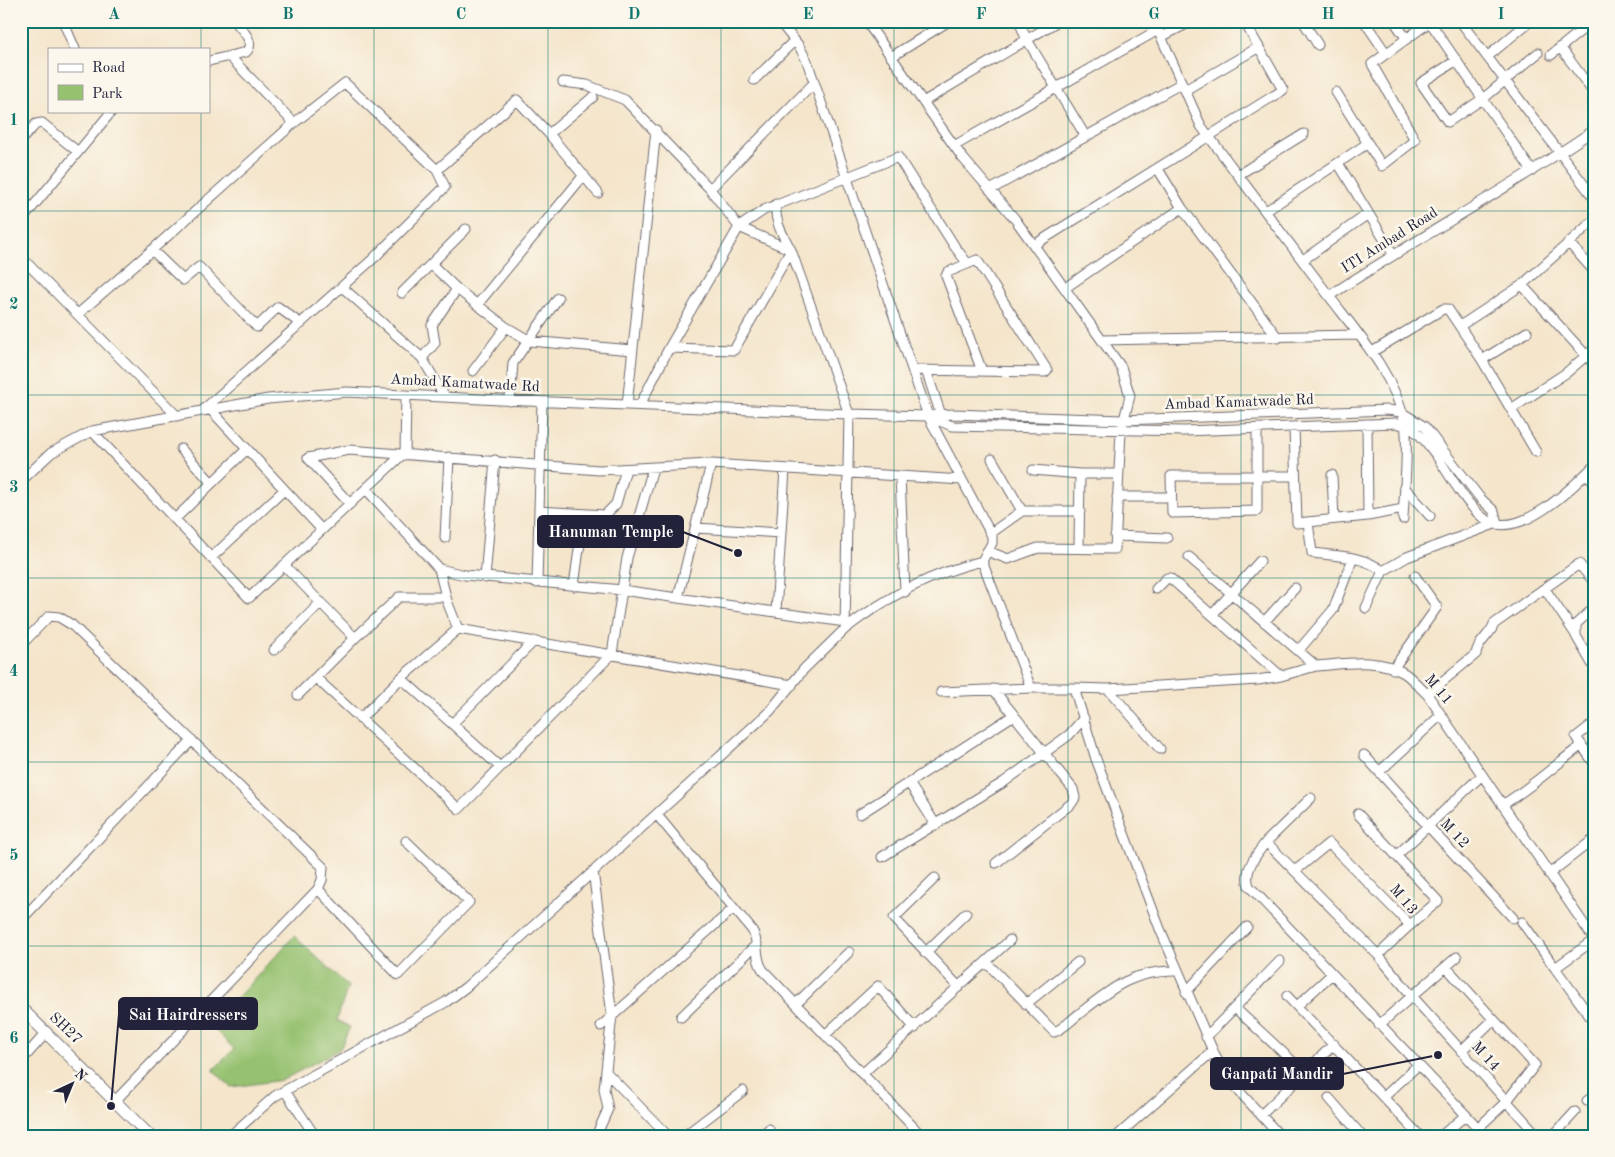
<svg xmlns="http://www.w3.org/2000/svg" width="1615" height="1157" font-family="'Old Standard TT',serif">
  <rect width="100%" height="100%" fill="#fbf7ec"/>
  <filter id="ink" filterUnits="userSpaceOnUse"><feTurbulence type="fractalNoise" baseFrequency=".02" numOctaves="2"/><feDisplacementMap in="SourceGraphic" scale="10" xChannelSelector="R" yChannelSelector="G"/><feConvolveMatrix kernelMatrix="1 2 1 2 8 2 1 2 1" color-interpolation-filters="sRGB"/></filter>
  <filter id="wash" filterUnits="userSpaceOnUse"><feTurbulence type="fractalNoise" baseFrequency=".0096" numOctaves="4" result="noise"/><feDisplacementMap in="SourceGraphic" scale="20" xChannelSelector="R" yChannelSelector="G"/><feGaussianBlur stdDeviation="1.12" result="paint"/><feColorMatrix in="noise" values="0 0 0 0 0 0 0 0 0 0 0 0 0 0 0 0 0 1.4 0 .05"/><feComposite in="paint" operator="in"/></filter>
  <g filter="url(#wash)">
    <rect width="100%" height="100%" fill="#f4e5cb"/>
    <path fill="#96c16f" stroke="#5c7255" d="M 294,936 L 348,986 L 337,1020 L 350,1027 L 340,1049 L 283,1080 L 231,1087 L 213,1070 L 234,1049 L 211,1026 Z"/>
  </g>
  <g filter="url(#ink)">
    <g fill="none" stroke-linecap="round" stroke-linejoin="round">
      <g stroke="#6c666d" stroke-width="11">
        <path id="minor" d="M 63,21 L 75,49
          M 779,21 L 799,46 L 807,61 L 928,416 L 992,536 L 992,543 L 982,561 L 1031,688 L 1074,688 L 1096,759 L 1160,929 L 1213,1051 L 1228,1079 L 1280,1136
          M 866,21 L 962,157 L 1015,219 L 1121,367 L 1130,396 L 1121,431 L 1115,549 L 1038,548 L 1008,559 L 987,551
          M 1019,21 L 1026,38 L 1086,137
          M 1154,21 L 1201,126 L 1329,296
          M 1303,21 L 1318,45
          M 1364,21 L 1386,53
          M 1394,21 L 1406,38
          M 1460,21 L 1594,198
          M 1430,22 L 1532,171
          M 1161,37 L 1192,21
          M 1560,47 L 1594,93
          M 1551,55 L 1593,21
          M 229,56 L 294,123
          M 891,57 L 949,21
          M 1487,57 L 1530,21
          M 1457,60 L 1421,83 L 1448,122 L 1484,98 L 1538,53
          M 209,61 L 246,52 C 256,42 242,30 235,21
          M 754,80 L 794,41
          M 563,82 L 587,85 L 625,100 L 710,189 L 739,227 L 669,348 L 640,405
          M 1185,90 L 1259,47
          M 1336,92 L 1382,166 L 1415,140 L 1372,64 L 1431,21
          M 923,102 L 1058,21
          M 549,134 L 593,97
          M 21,140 L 36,124 L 42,123 L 77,151
          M 954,146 L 1158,30
          M 1338,163 L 1393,254
          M 1158,169 L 1182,208 L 1278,338
          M 437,170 L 517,100 L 549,134 L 598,193
          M 1238,175 L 1304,134
          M 710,189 L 813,84
          M 990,190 L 1182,83
          M 1266,211 L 1368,143
          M 21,221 L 112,111
          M 1569,243 L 1594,271
          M 1034,245 L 1283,90 L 1244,21
          M 152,250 L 294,123 L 345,83 L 437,170 L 445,187 L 374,258 L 204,409
          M 791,250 L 739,227 L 764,210 L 898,157 L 955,247 L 968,264
          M 21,257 L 177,416
          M 1303,260 L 1368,214
          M 431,264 L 457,289 L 506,327 L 530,341 L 632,350
          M 1522,285 L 1594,364
          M 342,287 L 422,358 L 445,397
          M 1065,288 L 1182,208
          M 402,293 L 466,229
          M 477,305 L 584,175
          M 78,314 L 152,250 L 183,280 L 199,267 L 257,327 L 278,307 L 301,324
          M 1460,326 L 1522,285 L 1594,220
          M 1102,340 L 1359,335
          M 669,348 L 734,350 L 791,250
          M 1372,352 L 1443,309 L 1448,309 L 1482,360 L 1536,452
          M 422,358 L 435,343 L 432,325 L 457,289
          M 1482,360 L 1527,332
          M 914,370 L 1045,372 L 1047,370 L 977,260 L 948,272 L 946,276 L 982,371
          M 926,370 L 941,415
          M 473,371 L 506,327
          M 510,401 L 513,363 L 558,298
          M 627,405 L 656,130
          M 210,409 L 322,530
          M 1511,409 L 1566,373 L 1594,349
          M 930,417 L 952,426 L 1184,431 L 1396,423 C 1416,427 1425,440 1436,455 C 1447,471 1469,509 1485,519 C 1518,542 1572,488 1594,466
          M 1294,427 L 1297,523 L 1368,516 L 1367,424
          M 1257,428 L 1257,511 L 1172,513 L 1171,476 L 1295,476
          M 92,431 L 249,598 L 402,455
          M 181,449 L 212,483
          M 405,455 L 406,395
          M 308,458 L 349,450 L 599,470 L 711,464 L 962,480
          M 308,458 L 350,504
          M 992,459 L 1022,511 L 1080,511
          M 1033,470 L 1080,474 L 1079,547
          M 1080,474 L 1118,474
          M 1587,474 L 1594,482
          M 1332,475 L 1334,519
          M 900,476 L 905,592
          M 21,481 L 51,453 L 92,431 L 268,399 L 347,392 L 500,400 L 849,414 L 928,416 L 953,414 L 1123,420 L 1388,410 L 1401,412 L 1425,427 L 1480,498 L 1494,511 L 1497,523
          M 1404,487 L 1430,516
          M 366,489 L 439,569 L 465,575 L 622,590 L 845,622
          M 1117,497 L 1171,497
          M 539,511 L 605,515 L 616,504 L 626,469
          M 1368,516 L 1403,509
          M 175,519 L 247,449
          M 1403,519 C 1404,494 1409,447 1405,424 C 1395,375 1358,334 1329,296 C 1416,239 1508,189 1594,130
          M 1308,522 L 1312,553 C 1337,556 1362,555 1383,571 L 1366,608
          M 695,528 L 781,533
          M 991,533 L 1022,511
          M 1115,536 L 1167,538
          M 445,538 L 449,457
          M 1189,557 L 1316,666 C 1345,664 1378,657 1404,673 C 1412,678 1420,688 1427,694 L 1594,939
          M 211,558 L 284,490
          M 284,565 L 355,638 L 399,597 L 446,597
          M 439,569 L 447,601 L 458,629
          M 1383,571 L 1407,557 L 1497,523
          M 485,578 L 495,460
          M 537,583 L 542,402
          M 574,586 L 579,549 L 587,514
          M 1156,589 L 1167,578 L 1170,578 L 1281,676
          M 1545,589 L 1576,635
          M 678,598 L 711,464
          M 1594,608 L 1576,624 L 1576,636 L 1594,667
          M 776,612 L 785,469
          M 1212,615 L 1260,561
          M 1264,622 L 1295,588
          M 845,629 C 885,598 933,573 982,561
          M 21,645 L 49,616 L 59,617 L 72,625 L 323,867 L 322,880 L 318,889 L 116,1100
          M 274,650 L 321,602
          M 1298,651 L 1333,610 L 1353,558
          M 1393,669 L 1437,607 L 1415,576
          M 316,678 L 459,809 L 612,654 L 627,558 L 653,468
          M 401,678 L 500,767
          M 1074,688 L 1108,689 L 1258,680 L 1281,676 L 1316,666
          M 993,689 L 1073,789 L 1075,798 L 1072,803 L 996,863
          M 1108,689 L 1160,749
          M 941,692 L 1031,688
          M 1427,694 L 1476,654 C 1478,641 1490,636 1494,624 L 1579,564 L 1594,582
          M 298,695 L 355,638
          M 360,719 L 401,678 L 458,629 L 792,685
          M 1594,723 L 1576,737 L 1594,763
          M 452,724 L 534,641
          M 1364,755 L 1428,826 L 1396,856
          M 1379,772 L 1441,715
          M 1482,775 L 1428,826 L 1513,918
          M 909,783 L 936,825
          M 1502,805 C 1531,788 1555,765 1582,745
          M 860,814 L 1014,715
          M 1358,814 L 1438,901 L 1408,927
          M 657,815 L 752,930 C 760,943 754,958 763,970 L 922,1136
          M 1266,842 L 1311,798
          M 882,857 L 1004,782 L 1069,735 L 1084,718
          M 593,871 L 612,1015 L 604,1089 L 608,1109 L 596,1136
          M 1295,871 L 1329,843 L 1410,925 L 1378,955
          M 1549,874 L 1594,839
          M 935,878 L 894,918 L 959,987
          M 318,889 L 398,975 L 469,902 L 406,841
          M 21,920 L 192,740
          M 1522,922 L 1555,968
          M 1594,940 L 1555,968 L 1594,1022
          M 925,953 L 966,913
          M 986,962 L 1054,1032 C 1063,1029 1071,1020 1079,1014 C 1112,988 1133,970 1177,971
          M 1446,967 L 1535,1065 L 1506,1102 L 1478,1128 L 1466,1115
          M 1186,992 L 1247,927
          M 1287,996 L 1420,1136
          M 796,1004 L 849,952
          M 1026,1004 L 1078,962
          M 1297,1006 L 1332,974
          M 1235,1008 L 1305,1073
          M 681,1017 L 757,944
          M 1379,1025 L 1457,957
          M 601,1026 L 734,908
          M 825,1035 L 878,986 L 915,1028
          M 1206,1037 L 1280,961
          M 1461,1051 L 1493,1020
          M 21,1061 L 47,1032
          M 606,1072 L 668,1136
          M 862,1074 L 1010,940
          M 285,1091 L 315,1136
          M 1384,1097 L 1418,1065
          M 1329,1098 L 1362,1136
          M 1587,1101 L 1594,1096
          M 1261,1115 L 1334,1044
          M 230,1136 L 275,1096 L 446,1002 L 466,987 L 770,711 L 804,669 L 845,629 L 849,414 L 791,250 C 783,235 774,222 776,204
          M 684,1136 L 743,1091
          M 761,1136 L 769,1129
          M 1117,1136 L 1213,1051
          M 1441,1136 L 1466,1115 L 1249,886 C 1243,870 1257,854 1266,842 L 1378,955 L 1412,996 L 1538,1136
          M 1553,1136 L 1575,1112"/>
      </g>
      <g stroke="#6c666d" stroke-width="13">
        <path id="major" d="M 21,1008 L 150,1136"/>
      </g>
      <use href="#minor" stroke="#fff" stroke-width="9"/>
      <use href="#major" stroke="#fff" stroke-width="11"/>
    </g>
  </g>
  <path fill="none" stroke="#0f766e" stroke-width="1" stroke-opacity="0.55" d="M 201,21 L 201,49M 374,21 L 374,1136M 548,21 L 548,1136M 721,21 L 721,1136M 894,21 L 894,1136M 1068,21 L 1068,1136M 1241,21 L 1241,1136M 1414,21 L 1414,1136M 201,111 L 201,1136M 21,211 L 1594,211M 21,395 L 1594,395M 21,578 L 1594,578M 21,762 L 1594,762M 21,946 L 1594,946"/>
  <g text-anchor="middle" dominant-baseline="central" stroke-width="5" stroke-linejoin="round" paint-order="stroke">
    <g font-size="15" fill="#22223b" stroke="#fbf7ec">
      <text transform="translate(1390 241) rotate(-32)">ITI Ambad Road</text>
      <text transform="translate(465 384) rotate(3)">Ambad Kamatwade Rd</text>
      <text transform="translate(1239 403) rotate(-2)">Ambad Kamatwade Rd</text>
      <text transform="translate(1438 690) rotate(50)">M 11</text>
      <text transform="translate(1454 834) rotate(47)">M 12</text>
      <text transform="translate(1403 900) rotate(50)">M 13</text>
      <text transform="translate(65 1029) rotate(44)">SH27</text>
      <text transform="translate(1485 1057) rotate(48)">M 14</text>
    </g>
  </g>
  <path fill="none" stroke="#22223b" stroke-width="2" d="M738 553L683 532M111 1106L119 1014M1438 1055L1343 1074"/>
  <g fill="#22223b" stroke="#fbf7ec" stroke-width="2">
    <circle cx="738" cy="553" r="5"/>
    <circle cx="111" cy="1106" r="5"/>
    <circle cx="1438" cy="1055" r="5"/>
  </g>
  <g fill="#22223b" stroke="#22223b" stroke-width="2">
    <rect x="538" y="516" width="145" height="31" rx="5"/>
    <rect x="119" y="998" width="138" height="31" rx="5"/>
    <rect x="1211" y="1058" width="132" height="31" rx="5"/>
  </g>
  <g font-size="16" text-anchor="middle" font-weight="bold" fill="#fff">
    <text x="611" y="537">Hanuman Temple</text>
    <text x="188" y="1020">Sai Hairdressers</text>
    <text x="1277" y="1079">Ganpati Mandir</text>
  </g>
  <rect width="1615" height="1157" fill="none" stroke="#fbf7ec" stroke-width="55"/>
  <rect x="48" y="48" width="162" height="65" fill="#fbf7ec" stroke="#a4a2a5"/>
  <rect x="58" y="64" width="25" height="8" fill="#ffffff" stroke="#a4a2a5"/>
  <text x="92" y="72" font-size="15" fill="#22223b">Road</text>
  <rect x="58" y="85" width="25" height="15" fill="#96c16f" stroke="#a4a2a5"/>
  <text x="92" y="98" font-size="15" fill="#22223b">Park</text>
  <g transform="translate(72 1084) rotate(44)" stroke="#fbf7ec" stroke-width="4" paint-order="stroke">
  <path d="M0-4L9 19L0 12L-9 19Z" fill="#22223b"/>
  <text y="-8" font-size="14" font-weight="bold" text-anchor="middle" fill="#22223b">N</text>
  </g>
  <rect x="28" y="28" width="1560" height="1102" fill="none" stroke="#0f766e" stroke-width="2"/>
  <g font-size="16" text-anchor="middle" font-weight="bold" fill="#0f766e">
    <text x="114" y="19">A</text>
    <text x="288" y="19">B</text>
    <text x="461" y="19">C</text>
    <text x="634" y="19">D</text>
    <text x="808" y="19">E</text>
    <text x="981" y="19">F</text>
    <text x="1154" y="19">G</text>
    <text x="1328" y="19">H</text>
    <text x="1501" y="19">I</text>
    <text x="14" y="125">1</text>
    <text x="14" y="309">2</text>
    <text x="14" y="492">3</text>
    <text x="14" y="676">4</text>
    <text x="14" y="860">5</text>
    <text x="14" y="1043">6</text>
  </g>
</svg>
